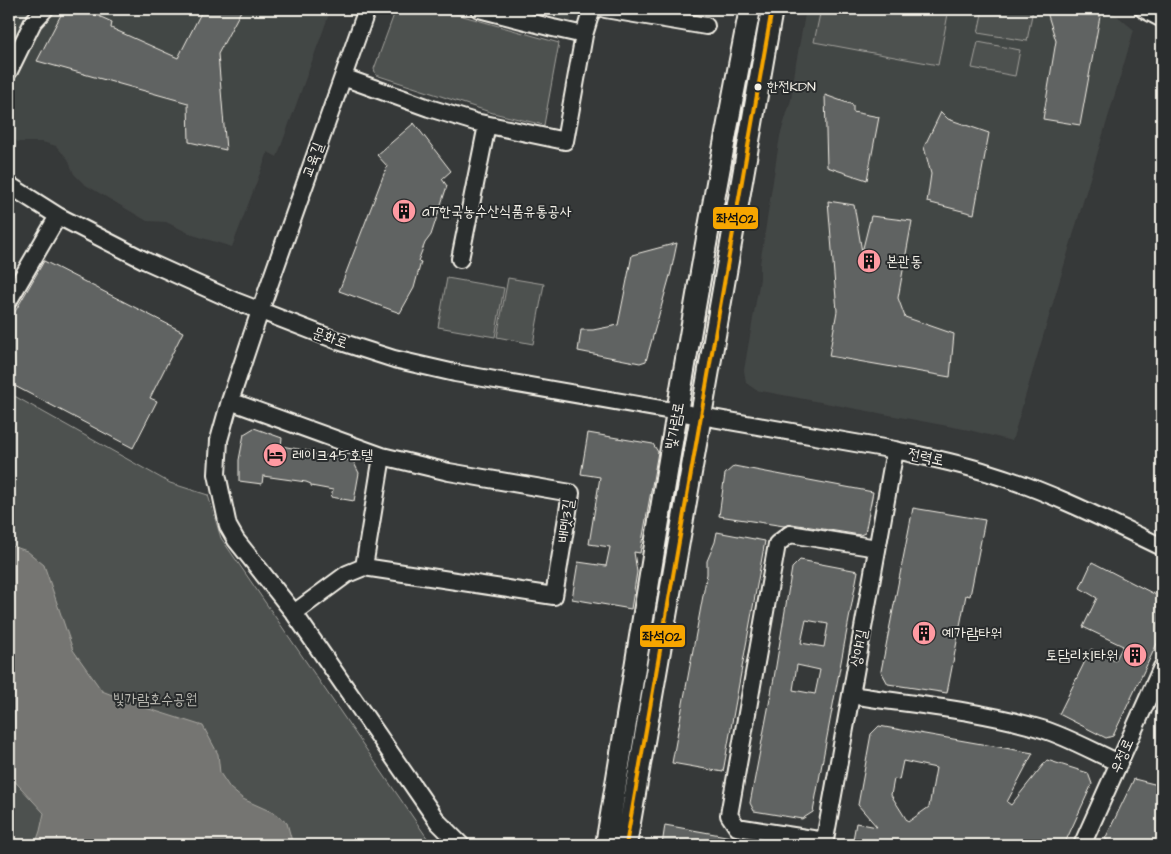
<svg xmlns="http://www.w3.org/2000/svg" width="1171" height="854" font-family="'Architects Daughter','Poor Story',sans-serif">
  <rect width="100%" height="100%" fill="#363939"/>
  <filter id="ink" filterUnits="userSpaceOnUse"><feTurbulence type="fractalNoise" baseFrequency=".02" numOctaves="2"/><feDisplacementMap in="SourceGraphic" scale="10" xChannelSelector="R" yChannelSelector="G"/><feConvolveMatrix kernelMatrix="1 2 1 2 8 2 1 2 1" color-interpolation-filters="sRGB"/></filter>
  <g filter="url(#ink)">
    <path fill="#434645" d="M 9,9 L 331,9 L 277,157 L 268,152 L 232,247 L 193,235 L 166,222 L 147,221 L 84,184 L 74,174 L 68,159 L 56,146 L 42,142 L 18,142 L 9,136 Z
      M 528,9 L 573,9 L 571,21 Z
      M 806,9 L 1109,9 L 1134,30 L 1012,441 L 969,430 L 756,390 L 746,383 L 744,370 L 760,279 L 760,264 L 780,136 L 791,100 L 796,63 Z"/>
    <path fill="#4e514f" stroke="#a1a19c" d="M 396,9 L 438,9 L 559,43 L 544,125 L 493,113 L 376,75 L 374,69 Z
      M 821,9 L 949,9 L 938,65 L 814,42 Z
      M 983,9 L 1033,9 L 1027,41 L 978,33 Z
      M 978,42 L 1020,50 L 1015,76 L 972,68 Z
      M 447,278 L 504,288 L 495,337 L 438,327 Z
      M 508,278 L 544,284 L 533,344 L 497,337 Z
      M 9,393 L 170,483 L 208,495 L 221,538 L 432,845 L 9,845 Z"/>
    <path fill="#757572" stroke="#a8a7a1" d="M 9,545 L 27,551 L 44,565 L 73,650 L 102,691 L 146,708 L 203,726 L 218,754 L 220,773 L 230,788 L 243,799 L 274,813 L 287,823 L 293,845 L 35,845 L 40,831 L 44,813 L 9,775 Z"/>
    <path fill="#616362" stroke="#f4f1e8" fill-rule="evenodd" d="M 64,9 L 83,9 L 112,22 L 111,28 L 178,58 L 203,9 L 242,9 L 218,54 L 226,150 L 189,142 L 188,103 L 37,61 Z
      M 1046,9 L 1085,9 L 1101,11 L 1080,125 L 1043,119 L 1056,41 Z
      M 825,95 L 853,105 L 853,112 L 879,117 L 867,180 L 827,167 Z
      M 941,112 L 948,119 L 989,133 L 974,214 L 927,202 L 931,174 L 924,147 Z
      M 414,123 L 451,171 L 442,179 L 447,186 L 431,235 L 425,243 L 418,261 L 421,262 L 414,288 L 400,313 L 339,291 L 387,166 L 377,155 Z
      M 828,201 L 854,205 L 862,252 L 871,216 L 912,221 L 898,298 L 905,317 L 954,334 L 950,377 L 829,356 L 837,311 Z
      M 677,243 L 671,272 L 646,361 L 640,363 L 578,351 L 581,330 L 593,330 L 618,325 L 632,255 Z
      M 44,261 L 183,332 L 150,398 L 157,401 L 133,448 L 9,383 L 9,322 Z
      M 254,428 L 282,438 L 281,446 L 310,451 L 310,453 L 353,461 L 359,473 L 354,501 L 331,497 L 333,490 L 311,486 L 311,484 L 306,482 L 263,476 L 262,484 L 239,481 L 239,460 L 244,434 Z
      M 588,433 L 653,444 L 658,452 L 640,553 L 634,552 L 637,572 L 631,609 L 572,599 L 578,562 L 606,566 L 610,547 L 589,544 L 600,477 L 581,474 Z
      M 734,466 L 873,492 L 865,533 L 860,535 L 792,524 L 784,526 L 719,516 L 725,474 Z
      M 913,508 L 985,520 L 970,596 L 966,595 L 947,693 L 888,684 L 881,671 Z
      M 717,532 L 765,541 L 723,772 L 672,763 L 707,574 L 707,561 L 715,542 Z
      M 800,560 L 858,571 L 813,812 L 802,819 L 754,811 L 750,803 L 774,678 L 792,568 ZM 806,620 L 828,624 L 824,647 L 801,643 ZM 797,665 L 820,670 L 815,694 L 793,690 Z
      M 1092,562 L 1162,598 L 1162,633 L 1113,736 L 1106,738 L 1059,714 L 1091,649 L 1115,661 L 1123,646 L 1083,627 L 1097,598 L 1080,588 Z
      M 879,726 L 1033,753 L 1007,802 L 1011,805 L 1047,760 L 1088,773 L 1092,784 L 1064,845 L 852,845 L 856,823 L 877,827 L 858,805 L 871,734 ZM 903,761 L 936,768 L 929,807 L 908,822 L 891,795 L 894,779 L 899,780 Z
      M 1134,779 L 1162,786 L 1162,821 L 1157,833 L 1162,835 L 1160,845 L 1118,845 L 1105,839 Z
      M 665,825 L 737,838 L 736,845 L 662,845 Z"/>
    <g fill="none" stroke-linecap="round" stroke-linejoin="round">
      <g stroke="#f4f1e8" stroke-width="20">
        <path id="minor" d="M 367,9 L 260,311 L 230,401 L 219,440 L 217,474 L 228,526 L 236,540 L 294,613 L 438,822 L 461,845
          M 479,9 L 553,28 L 584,35
          M 605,9 L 706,26
          M 1143,9 L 1162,19
          M 9,71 L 33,22 L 45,9
          M 343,77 L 429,108 L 475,122 L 565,141 L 584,35 L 591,12 L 596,9
          M 9,185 L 58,216 L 146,261 L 235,301 L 341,342 L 394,359 L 455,373 L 895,450 C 927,457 958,463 989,473 C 1049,491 1106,520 1162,547
          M 460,259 L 487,125
          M 9,300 L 58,216
          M 230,401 L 382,456 L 449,472 L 571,493 L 554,596 L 364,567 L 347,574 L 294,613
          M 364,567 L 382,456
          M 851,695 C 914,705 980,710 1042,729 C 1068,737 1094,752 1119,763
          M 825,841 L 737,827 L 729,815 L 777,544 L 790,534 L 877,548
          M 824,845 L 895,450
          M 1082,845 L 1162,667"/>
      </g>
      <g stroke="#f4f1e8" stroke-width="24">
        <path id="major" d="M 606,845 C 652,566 695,286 750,9
          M 626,845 L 772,9"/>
      </g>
      <use href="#minor" stroke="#2a2d2e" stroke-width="16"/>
      <use href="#major" stroke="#2a2d2e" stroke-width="20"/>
      <g stroke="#2a2d2e" stroke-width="8">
        <path id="bus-1" d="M 626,845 L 772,9"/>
      </g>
      <use href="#bus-1" stroke="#f7a600" stroke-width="4"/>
    </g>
  </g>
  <defs>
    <g id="building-disc" transform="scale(1.25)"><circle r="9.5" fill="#ff9aa2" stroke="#2a2d2e"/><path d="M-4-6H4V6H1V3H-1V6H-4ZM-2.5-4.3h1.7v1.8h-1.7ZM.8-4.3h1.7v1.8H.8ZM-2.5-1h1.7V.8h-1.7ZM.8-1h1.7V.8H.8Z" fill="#111"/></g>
    <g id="hotel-disc" transform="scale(1.25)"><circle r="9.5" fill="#ff9aa2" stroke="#2a2d2e"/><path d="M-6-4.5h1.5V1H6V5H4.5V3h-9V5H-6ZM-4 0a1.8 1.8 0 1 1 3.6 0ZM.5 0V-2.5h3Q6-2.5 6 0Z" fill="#111"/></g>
  </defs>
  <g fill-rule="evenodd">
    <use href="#building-disc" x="404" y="211"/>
    <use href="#building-disc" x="869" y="261"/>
    <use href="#hotel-disc" x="275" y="455"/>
    <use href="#building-disc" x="924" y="633"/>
    <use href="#building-disc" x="1135" y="655"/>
  </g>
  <circle fill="#f4f1e8" stroke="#2a2d2e" stroke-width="2" cx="758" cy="87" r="4.5"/>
  <g text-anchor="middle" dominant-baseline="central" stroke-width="4" stroke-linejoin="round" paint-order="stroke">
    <g font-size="14" fill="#f4f1e8" stroke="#2a2d2e" text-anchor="start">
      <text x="767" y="87">한전KDN</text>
    </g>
    <g font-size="15" fill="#f4f1e8" stroke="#2a2d2e">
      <text transform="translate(313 160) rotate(-70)">교육길</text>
      <text transform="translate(330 338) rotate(19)">문화로</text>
      <text transform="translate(675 426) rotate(-80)">빛가람로</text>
      <text transform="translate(926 457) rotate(12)">전력로</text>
      <text transform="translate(566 521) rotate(-82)">배멧3길</text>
      <text transform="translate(859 648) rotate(-80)">상야1길</text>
      <text transform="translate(1122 756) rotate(-66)">우정로</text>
    </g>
    <g font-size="15" fill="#f4f1e8" stroke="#2a2d2e" text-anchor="start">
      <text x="422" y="211">aT한국농수산식품유통공사</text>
      <text x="886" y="261">본관동</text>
      <text x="292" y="455">레이크45호텔</text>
      <text x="942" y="633">예가람타워</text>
      <text x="1118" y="655" text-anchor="end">토담리치타워</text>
    </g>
    <g font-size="15" fill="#bab9b2" stroke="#2a2d2e">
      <text x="155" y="699">빛가람호수공원</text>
    </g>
  </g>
  <g stroke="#2a2d2e" stroke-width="2">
    <rect x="712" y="206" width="47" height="24" rx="5" fill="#f7a600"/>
    <rect x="639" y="624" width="47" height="24" rx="5" fill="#f7a600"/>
  </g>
  <g font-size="14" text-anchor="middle" font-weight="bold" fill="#111">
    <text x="736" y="223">좌석02</text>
    <text x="662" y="641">좌석02</text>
  </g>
  <rect width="1171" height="854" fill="none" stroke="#2a2d2e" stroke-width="30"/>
  <rect x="15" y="15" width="1141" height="824" fill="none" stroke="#f4f1e8" stroke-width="2" filter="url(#ink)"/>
</svg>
